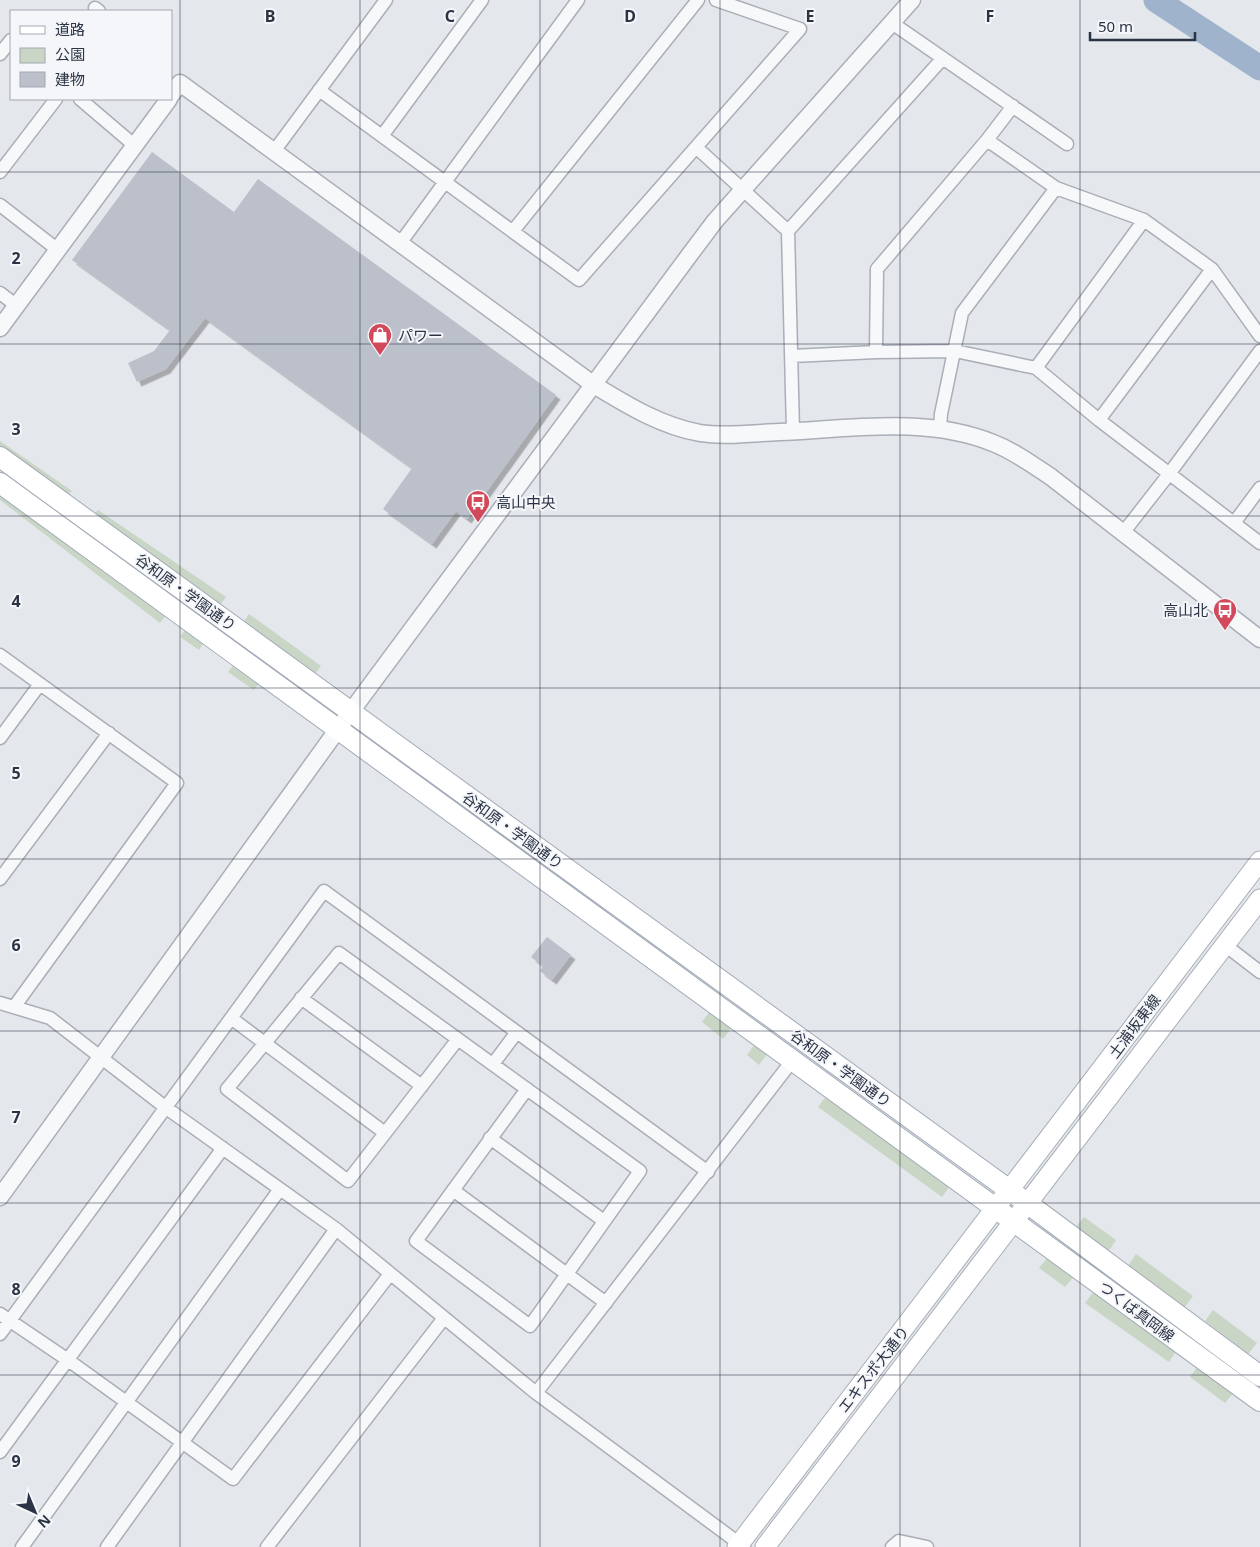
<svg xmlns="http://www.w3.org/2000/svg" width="1260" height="1547" font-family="'Noto Sans','Noto Sans JP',sans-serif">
  <defs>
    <filter id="shadow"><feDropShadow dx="4.5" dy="4.5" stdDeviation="0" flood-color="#0004"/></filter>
  </defs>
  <rect width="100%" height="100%" fill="#e4e7ec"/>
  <path fill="#c9d6c5" d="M 0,441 L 72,491 L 68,495 L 0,446 Z
    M 0,494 L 166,615 L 160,623 L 0,500 Z
    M 98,510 L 226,597 L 220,605 L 94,514 Z
    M 249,614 L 321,666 L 314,675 L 243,623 Z
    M 186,629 L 204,642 L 199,650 L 180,637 Z
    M 234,664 L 260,682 L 254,690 L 228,672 Z
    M 710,1011 L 732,1027 L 723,1039 L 702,1022 Z
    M 755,1044 L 768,1053 L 759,1065 L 747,1055 Z
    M 826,1096 L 950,1186 L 942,1197 L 818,1107 Z
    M 1084,1217 L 1116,1240 L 1108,1252 L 1075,1228 Z
    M 1136,1254 L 1193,1296 L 1184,1308 L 1128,1266 Z
    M 1048,1257 L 1074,1276 L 1065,1287 L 1039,1268 Z
    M 1094,1291 L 1177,1350 L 1169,1362 L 1085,1303 Z
    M 1213,1310 L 1257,1343 L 1248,1354 L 1205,1321 Z
    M 1198,1366 L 1234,1392 L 1225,1403 L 1190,1377 Z"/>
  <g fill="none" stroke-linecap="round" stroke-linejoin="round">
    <path stroke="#9fb4cc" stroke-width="25" d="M 1156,0 L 1260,68"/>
  </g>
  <path fill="#bbc0ca" filter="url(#shadow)" d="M 152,152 L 234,212 L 258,179 L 556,395 L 467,519 L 456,511 L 432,544 L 383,509 L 412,468 L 205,318 L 166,369 L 137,382 L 128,363 L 154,351 L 170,330 L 72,260 Z
    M 547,937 L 571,955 L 552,980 L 540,971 L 543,966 L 531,957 Z"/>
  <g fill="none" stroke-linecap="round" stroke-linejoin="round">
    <g stroke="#a9aeb7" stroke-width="15">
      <path id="minor" d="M 95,8 L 99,11
        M 892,23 L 1067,144
        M 0,54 L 11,40
        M 319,90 L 579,280 L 800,29 L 716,0
        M 80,99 L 134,145
        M 382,136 L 482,0
        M 987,140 L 1056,188 L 1144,220 L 1212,269 L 1260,336
        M 697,148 L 788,231
        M 275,150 L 386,0
        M 0,172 L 56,99
        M 0,205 L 58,250
        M 513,231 L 698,0
        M 401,242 L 578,0
        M 0,293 L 17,306
        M 876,352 L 877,269 L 987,140 L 1013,106
        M 792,356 L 876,352 L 955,351 L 1036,368 L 1099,420 L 1260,543
        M 1036,368 L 1144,220
        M 1099,420 L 1212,269
        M 940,429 L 941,414 L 962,313 L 1056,188
        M 793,431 L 788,231 L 943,58
        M 1234,523 L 1260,488
        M 1123,533 L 1169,474 L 1260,351
        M 0,655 L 177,783 L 14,1007
        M 0,738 L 40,684
        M 0,879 L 109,733
        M 1225,945 L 1260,972
        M 301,998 L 422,1086
        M 0,1003 L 50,1018 L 165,1107 L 336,1229 L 536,1393 L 744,1547
        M 231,1018 L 385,1133
        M 458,1039 L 348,1181 L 227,1089 L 339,953 L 640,1171 L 530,1326 L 416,1241 L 527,1089
        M 493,1064 L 517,1032
        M 490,1138 L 604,1221
        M 453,1190 L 606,1303
        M 0,1314 L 68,1360 L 233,1479 L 390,1274
        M 0,1334 L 324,891 L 708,1172
        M 536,1393 L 792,1061
        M 0,1452 L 223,1148
        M 22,1547 L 280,1189
        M 107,1547 L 336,1229
        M 267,1547 L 444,1318
        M 892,1547 L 899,1541 L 927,1547"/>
    </g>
    <g stroke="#a9aeb7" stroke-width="19">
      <path id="tertiary" d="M 171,95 L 180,83 L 594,385 C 627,405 661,426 700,433 C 725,437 754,433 779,432 C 850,429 926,416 993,443 C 1014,451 1033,465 1051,477 L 1260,639
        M 0,328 L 169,99
        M 0,1197 L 338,729 L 688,257 L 715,221 L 912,0"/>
    </g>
    <g stroke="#a9aeb7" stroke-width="21">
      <path id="secondary" d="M 737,1547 L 1260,861
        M 765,1547 L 1260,899"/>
    </g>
    <g stroke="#a3abb8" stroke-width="22">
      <path id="primary" d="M 0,457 L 1027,1203 L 1260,1376
        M 0,483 L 1260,1401"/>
    </g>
    <use href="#minor" stroke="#f7f8fa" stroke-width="12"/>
    <use href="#tertiary" stroke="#f7f8fa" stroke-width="16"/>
    <use href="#secondary" stroke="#fff" stroke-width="19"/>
    <use href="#primary" stroke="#fff" stroke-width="20"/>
  </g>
  <path fill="none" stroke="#2b3445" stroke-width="1" stroke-opacity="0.55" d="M 180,0 L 180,1547M 360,0 L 360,1547M 540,0 L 540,1547M 720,0 L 720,1547M 900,0 L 900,1547M 1080,0 L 1080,1547M 0,172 L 1260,172M 0,344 L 1260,344M 0,516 L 1260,516M 0,688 L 1260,688M 0,859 L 1260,859M 0,1031 L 1260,1031M 0,1203 L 1260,1203M 0,1375 L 1260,1375"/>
  <defs>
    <g id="shop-pin" transform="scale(1.25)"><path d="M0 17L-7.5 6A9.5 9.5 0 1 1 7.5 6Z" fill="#d1495b" stroke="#f4f6f9"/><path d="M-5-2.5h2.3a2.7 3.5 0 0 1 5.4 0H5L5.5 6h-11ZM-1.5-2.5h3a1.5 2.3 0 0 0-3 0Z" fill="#fff"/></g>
    <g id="bus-pin" transform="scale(1.25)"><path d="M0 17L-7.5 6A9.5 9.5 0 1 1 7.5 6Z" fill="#d1495b" stroke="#f4f6f9"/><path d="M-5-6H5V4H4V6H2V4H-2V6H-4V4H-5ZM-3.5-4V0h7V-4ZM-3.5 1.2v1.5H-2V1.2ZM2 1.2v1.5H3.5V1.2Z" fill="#fff"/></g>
  </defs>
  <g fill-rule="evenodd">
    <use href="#shop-pin" x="380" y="335"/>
    <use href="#bus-pin" x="478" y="502"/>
    <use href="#bus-pin" x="1225" y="610"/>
  </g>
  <g text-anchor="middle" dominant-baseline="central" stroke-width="4" stroke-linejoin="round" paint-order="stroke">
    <g font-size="15" fill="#2b3445" stroke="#f4f6f9" text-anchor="start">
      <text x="398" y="335">パワー</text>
      <text x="496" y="502">高山中央</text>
      <text x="1208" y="610" text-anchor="end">高山北</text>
    </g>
    <g font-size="15" fill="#2b3445" stroke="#f4f6f9">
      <text transform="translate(186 592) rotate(36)">谷和原・学園通り</text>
      <text transform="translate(513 830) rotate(36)">谷和原・学園通り</text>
      <text transform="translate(1134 1026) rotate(-53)">土浦坂東線</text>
      <text transform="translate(841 1068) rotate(36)">谷和原・学園通り</text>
      <text transform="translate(1137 1311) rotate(37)">つくば真岡線</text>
      <text transform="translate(873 1369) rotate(-52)">エキスポ大通り</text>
    </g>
  </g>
  <g font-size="16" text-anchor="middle" font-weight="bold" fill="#2b3445" stroke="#f4f6f9" stroke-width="4" stroke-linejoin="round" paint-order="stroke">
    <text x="270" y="22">B</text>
    <text x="450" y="22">C</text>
    <text x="630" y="22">D</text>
    <text x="810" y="22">E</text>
    <text x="990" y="22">F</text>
    <text x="16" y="264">2</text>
    <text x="16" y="435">3</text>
    <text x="16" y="607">4</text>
    <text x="16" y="779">5</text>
    <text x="16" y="951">6</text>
    <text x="16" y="1123">7</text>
    <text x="16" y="1295">8</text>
    <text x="16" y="1467">9</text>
  </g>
  <rect x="10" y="10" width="162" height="90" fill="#f4f6f9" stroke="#a4a8b1"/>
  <rect x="20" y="26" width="25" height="8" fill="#ffffff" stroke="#a4a8b1"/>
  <text x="55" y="35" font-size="15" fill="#2b3445">道路</text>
  <rect x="20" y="48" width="25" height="15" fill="#c9d6c5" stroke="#a4a8b1"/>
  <text x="55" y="60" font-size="15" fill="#2b3445">公園</text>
  <rect x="20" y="72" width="25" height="15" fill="#bbc0ca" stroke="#a4a8b1"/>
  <text x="55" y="85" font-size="15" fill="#2b3445">建物</text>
  <g transform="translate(35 1512) rotate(136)" stroke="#f4f6f9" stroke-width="4" paint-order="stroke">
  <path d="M0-4L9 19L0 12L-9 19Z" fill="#2b3445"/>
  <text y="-8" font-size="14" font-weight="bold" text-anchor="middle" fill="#2b3445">N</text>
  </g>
  <path d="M1090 32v8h105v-8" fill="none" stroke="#2b3445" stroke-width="2.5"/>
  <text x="1098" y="32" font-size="15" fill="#2b3445" stroke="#f4f6f9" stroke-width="4" paint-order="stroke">50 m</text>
</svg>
